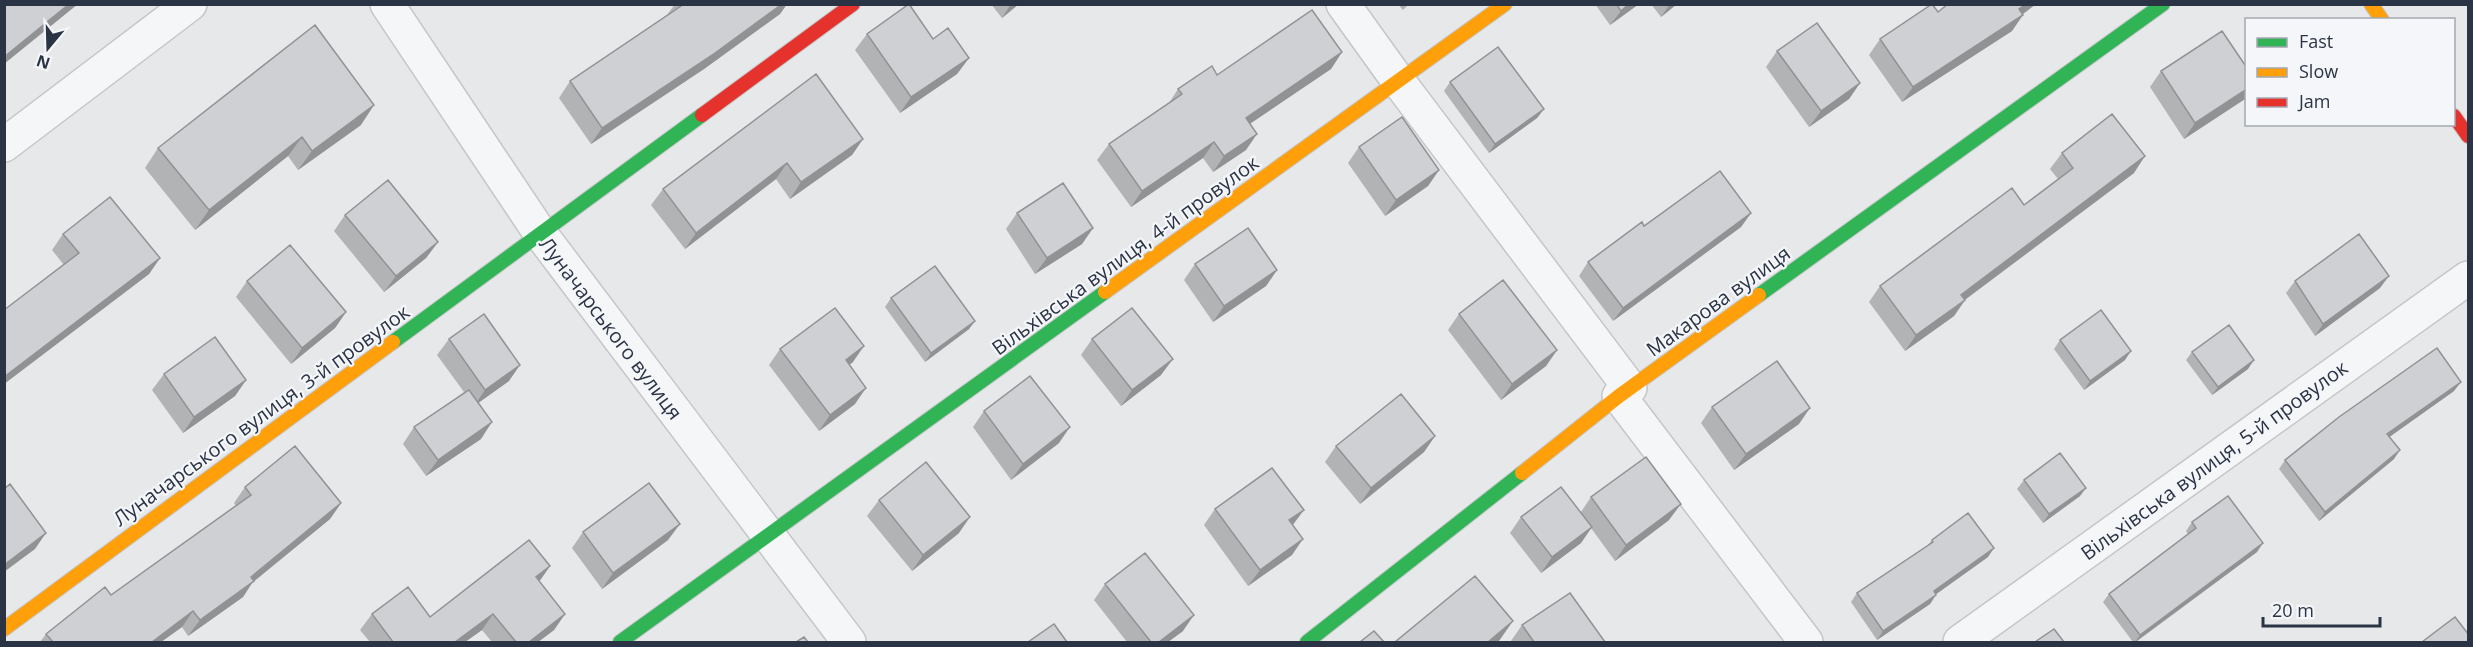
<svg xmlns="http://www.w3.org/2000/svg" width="2473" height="647" font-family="'Open Sans',sans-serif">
  <rect width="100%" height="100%" fill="#e6e8ea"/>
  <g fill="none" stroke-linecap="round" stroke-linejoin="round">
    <g stroke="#c4c6c8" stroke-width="36">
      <path id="street" d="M 387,4 L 540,233 L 849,642
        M 1343,4 L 1399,82 L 1630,388
        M 4,145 L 190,4
        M 1619,396 L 1806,642
        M 1960,642 L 2468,278"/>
    </g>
    <g stroke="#c4c6c8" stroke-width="16">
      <path id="fast" d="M 1759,295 L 2163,4
        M 393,342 L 702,115
        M 620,642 L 1105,292
        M 1307,642 L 1522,473"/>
    </g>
    <g stroke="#c4c6c8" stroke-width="16">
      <path id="slow" d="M 2371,4 L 2382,20
        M 1105,292 L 1505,4
        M 1522,473 L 1619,396 L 1759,295
        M 4,629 L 393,342"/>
    </g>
    <g stroke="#c4c6c8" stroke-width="16">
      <path id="jam" d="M 702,115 L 853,4
        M 2454,116 L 2468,136"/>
    </g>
    <use href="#street" stroke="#f5f6f7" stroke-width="33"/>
    <use href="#fast" stroke="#30b455" stroke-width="14"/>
    <use href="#slow" stroke="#ff9f0a" stroke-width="14"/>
    <use href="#jam" stroke="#e5322d" stroke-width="14"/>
  </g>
  <path fill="#b1b3b5" d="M 675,4 L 787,4 L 780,14 L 704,69 L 591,144 L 559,98 L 570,81 L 667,15 Z
    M 991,4 L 1019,4 L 1002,18 Z
    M 1398,4 L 1409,4 L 1403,10 Z
    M 1595,4 L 1639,4 L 1610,25 Z
    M 1651,4 L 1677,4 L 1661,17 Z
    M 2036,4 L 2022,15 L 2012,31 L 1902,102 L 1869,55 L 1880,39 L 1938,12 Z
    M 867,34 L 933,39 L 969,58 L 957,74 L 900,113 L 855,50 Z
    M 1777,51 L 1860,83 L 1849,99 L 1809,127 L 1766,67 Z
    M 1342,52 L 1331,69 L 1250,123 L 1246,150 L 1213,172 L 1203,158 L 1131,207 L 1097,160 L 1109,144 L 1169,103 L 1178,89 L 1217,75 Z
    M 2247,68 L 2247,97 L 2245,99 L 2184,139 L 2150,87 L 2161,71 Z
    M 1450,82 L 1544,109 L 1537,118 L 1489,153 L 1444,91 Z
    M 361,125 L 298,170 L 288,156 L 195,230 L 145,168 L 158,148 Z
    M 863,139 L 852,155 L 790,199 L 776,179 L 685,249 L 651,205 L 663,189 Z
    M 1359,147 L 1439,170 L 1428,186 L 1385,216 L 1348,163 Z
    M 2062,153 L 2134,173 L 1965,300 L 1954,316 L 1905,351 L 1869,302 L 1880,286 L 2024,205 L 2058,179 L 2050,169 Z
    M 1017,213 L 1093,228 L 1082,244 L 1035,274 L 1006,229 Z
    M 1751,213 L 1741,227 L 1613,321 L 1579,276 L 1588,262 L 1644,226 Z
    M 345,215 L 438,242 L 426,258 L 384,292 L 334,231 Z
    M 63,234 L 160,258 L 149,274 L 4,384 L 64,265 L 52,250 Z
    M 1195,264 L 1277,270 L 1266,286 L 1213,322 L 1184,280 Z
    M 247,281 L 346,312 L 335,328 L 291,364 L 236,297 Z
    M 2295,281 L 2380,288 L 2315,336 L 2286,293 Z
    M 891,298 L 975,321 L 969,329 L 925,362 L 885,307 Z
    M 1459,314 L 1557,350 L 1546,366 L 1501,400 L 1448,330 Z
    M 449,339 L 509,381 L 478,403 L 481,439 L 426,476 L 403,444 L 414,427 L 464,392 L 437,355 Z
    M 1092,339 L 1161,375 L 1121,406 L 1081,355 Z
    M 2060,340 L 2125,360 L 2084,390 L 2054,349 Z
    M 780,349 L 853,362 L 849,365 L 855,404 L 819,431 L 769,365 Z
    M 2192,352 L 2248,369 L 2212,395 L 2186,360 Z
    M 164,374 L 246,380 L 235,396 L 183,433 L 152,390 Z
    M 2454,391 L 2389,437 L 2394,459 L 2319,521 L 2279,469 L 2285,460 Z
    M 1712,407 L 1799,424 L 1734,470 L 1701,423 Z
    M 984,411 L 1059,443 L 1011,480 L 973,427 Z
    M 1435,436 L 1424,452 L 1360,504 L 1325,462 L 1336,446 Z
    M 2024,480 L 2080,496 L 2043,523 L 2017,489 Z
    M 245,487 L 341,503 L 330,519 L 252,583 L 243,597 L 188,636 L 182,627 L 161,642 L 40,642 L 46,634 L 111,595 L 236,506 L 234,503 Z
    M 1591,497 L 1669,520 L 1615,561 L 1591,528 L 1581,543 L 1541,573 L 1510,533 L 1521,517 L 1581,512 Z
    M 879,500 L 959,533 L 912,571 L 867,516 Z
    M 1215,509 L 1293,525 L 1292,555 L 1248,586 L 1204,525 Z
    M 2192,522 L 2257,552 L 2136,642 L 2133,642 L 2103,602 L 2109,594 L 2188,534 L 2186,531 Z
    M 583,532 L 668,540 L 602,589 L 572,548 Z
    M 1932,540 L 1988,557 L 1936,594 L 1930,604 L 1877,640 L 1851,602 L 1857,593 L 1927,546 Z
    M 550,566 L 539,581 L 565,614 L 554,630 L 538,642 L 492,642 L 482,630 L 465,642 L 370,642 L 360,630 L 372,614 L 430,617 Z
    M 1105,584 L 1183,631 L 1168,642 L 1127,642 L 1094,600 Z
    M 1522,625 L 1605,642 L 1512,642 L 1511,641 Z"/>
  <path fill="#909294" d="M 69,4 L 78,4 L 4,64 L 4,57 Z
    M 782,4 L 787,4 L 780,14 L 704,69 L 591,144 L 602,128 Z
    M 1011,4 L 1019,4 L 1002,18 Z
    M 1629,4 L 1639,4 L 1610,25 L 1621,11 Z
    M 1670,4 L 1677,4 L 1661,17 Z
    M 2026,4 L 2036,4 L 2008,25 L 2019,9 Z
    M 2023,15 L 2012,31 L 1902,102 L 1913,87 Z
    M 1342,52 L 1331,69 L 1235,134 L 1246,118 Z
    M 969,58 L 957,74 L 900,113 L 911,97 Z
    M 1860,83 L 1849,99 L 1809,127 L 1821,111 Z
    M 2247,89 L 2247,97 L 2245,99 L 2184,139 L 2195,123 Z
    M 374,105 L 361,125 L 298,170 L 312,151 Z
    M 1544,109 L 1537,118 L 1489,153 L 1495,144 Z
    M 1257,134 L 1246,150 L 1213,172 L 1224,156 Z
    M 302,137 L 288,156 L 195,230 L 209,210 Z
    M 863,139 L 852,155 L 790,199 L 801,182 Z
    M 1214,142 L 1203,158 L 1131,207 L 1142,191 Z
    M 2145,156 L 2134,173 L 1951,310 L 1965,300 L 1954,316 L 1905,351 L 1916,335 L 1961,295 Z
    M 787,163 L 776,179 L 685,249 L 696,233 Z
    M 1439,170 L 1428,186 L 1385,216 L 1396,200 Z
    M 1751,213 L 1741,227 L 1613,321 L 1623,308 Z
    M 1093,228 L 1082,244 L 1035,274 L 1047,258 Z
    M 438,242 L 426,258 L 384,292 L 396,276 Z
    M 160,258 L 149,274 L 4,384 L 4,377 Z
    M 1277,270 L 1266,286 L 1213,322 L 1224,306 Z
    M 2389,276 L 2380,288 L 2315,336 L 2323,324 Z
    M 346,312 L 335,328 L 291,364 L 302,348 Z
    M 975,321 L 969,329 L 925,362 L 931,353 Z
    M 864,346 L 853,362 L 834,376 L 846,360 Z
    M 1557,350 L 1546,366 L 1501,400 L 1512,384 Z
    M 2131,351 L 2125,360 L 2084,390 L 2090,381 Z
    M 1173,359 L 1161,375 L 1121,406 L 1132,390 Z
    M 2254,360 L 2248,369 L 2212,395 L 2218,387 Z
    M 520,365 L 509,381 L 474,406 L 485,390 Z
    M 246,380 L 235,396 L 183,433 L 194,417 Z
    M 2461,382 L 2454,391 L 2381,443 L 2387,434 Z
    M 866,388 L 855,404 L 819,431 L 830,415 Z
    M 1810,408 L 1799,424 L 1734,470 L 1746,454 Z
    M 492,422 L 481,439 L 426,476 L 438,460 Z
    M 1070,427 L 1059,443 L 1011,480 L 1023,464 Z
    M 1435,436 L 1424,452 L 1360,504 L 1371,488 Z
    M 2400,450 L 2394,459 L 2319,521 L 2325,512 Z
    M 2086,488 L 2080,496 L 2043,523 L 2049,514 Z
    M 341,503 L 330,519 L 252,583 L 243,597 L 188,636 L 200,620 Z
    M 1681,504 L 1669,520 L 1615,561 L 1626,545 Z
    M 1304,510 L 1292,526 L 1289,520 Z
    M 970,517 L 959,533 L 912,571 L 923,555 Z
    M 680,524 L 668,540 L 602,589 L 613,573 Z
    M 1592,527 L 1581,543 L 1541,573 L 1552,557 Z
    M 46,533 L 35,549 L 4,572 L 4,565 Z
    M 1303,539 L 1292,555 L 1248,586 L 1260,570 Z
    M 2263,543 L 2257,552 L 2135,642 L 2140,635 Z
    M 1994,548 L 1988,557 L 1928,600 L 1934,591 Z
    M 550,566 L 539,582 L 536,577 Z
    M 1936,595 L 1930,604 L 1877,640 L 1883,631 Z
    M 193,611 L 182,627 L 161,642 L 152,642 Z
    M 493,614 L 482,630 L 465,642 L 455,642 Z
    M 565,614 L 554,630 L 538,642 L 529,642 Z
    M 1194,615 L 1183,631 L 1168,642 L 1159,642 Z
    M 1513,621 L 1499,641 L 1497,642 L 1488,642 Z"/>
  <path fill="#ced0d3" stroke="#909294" stroke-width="1.5" d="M 4,4 L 69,4 L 4,57 Z
    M 680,4 L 782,4 L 715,53 L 602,128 L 570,81 L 681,6 Z
    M 909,4 L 933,39 L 948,28 L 969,58 L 911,97 L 867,34 Z
    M 1616,4 L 1629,4 L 1621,11 Z
    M 1932,4 L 1938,12 L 1948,4 L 2026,4 L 2019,9 L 2023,15 L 1913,87 L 1880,39 Z
    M 1312,10 L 1342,52 L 1246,118 L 1257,134 L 1224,156 L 1214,142 L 1142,191 L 1109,144 L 1182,94 L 1178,89 L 1212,66 L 1217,75 Z
    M 1817,23 L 1860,83 L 1821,111 L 1777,51 Z
    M 315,25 L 374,105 L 312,151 L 302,137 L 209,210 L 158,148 Z
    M 2222,31 L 2247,68 L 2247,89 L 2195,123 L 2161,71 Z
    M 1498,47 L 1544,109 L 1495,144 L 1450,82 Z
    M 816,74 L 863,139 L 801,182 L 787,163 L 696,233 L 663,189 Z
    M 2112,114 L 2145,156 L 1961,295 L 1965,300 L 1916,335 L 1880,286 L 2012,188 L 2024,205 L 2073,168 L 2062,153 Z
    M 1402,117 L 1439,170 L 1396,200 L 1359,147 Z
    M 1720,171 L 1751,213 L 1623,308 L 1588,262 L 1642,222 L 1644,226 Z
    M 388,180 L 438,242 L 396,276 L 345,215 Z
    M 1063,183 L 1093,228 L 1047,258 L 1017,213 Z
    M 110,197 L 160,258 L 4,377 L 4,310 L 79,253 L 63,234 Z
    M 1248,228 L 1277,270 L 1224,306 L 1195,264 Z
    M 2359,234 L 2389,276 L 2323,324 L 2295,281 Z
    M 290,245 L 346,312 L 302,348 L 247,281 Z
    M 935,266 L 975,321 L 931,353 L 891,298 Z
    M 1503,280 L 1557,350 L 1512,384 L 1459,314 Z
    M 835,308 L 864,346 L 846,360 L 866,388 L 830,415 L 780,349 Z
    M 1132,308 L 1173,359 L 1132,390 L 1092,339 Z
    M 2101,310 L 2131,351 L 2090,381 L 2060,340 Z
    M 484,314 L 520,365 L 485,390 L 449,339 Z
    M 2229,325 L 2254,360 L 2218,387 L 2192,352 Z
    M 215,337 L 246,380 L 194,417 L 164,374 Z
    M 2437,348 L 2461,382 L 2387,434 L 2400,450 L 2325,512 L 2285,460 L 2339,417 Z
    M 1777,361 L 1810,408 L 1746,454 L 1712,407 Z
    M 1030,376 L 1070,427 L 1023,464 L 984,411 Z
    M 469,390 L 492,422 L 438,460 L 414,427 Z
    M 1401,394 L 1435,436 L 1371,488 L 1336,446 Z
    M 295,446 L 341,503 L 251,577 L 254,581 L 200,620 L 193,611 L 152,642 L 53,642 L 46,634 L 105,587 L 111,595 L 251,495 L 245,487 Z
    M 2060,453 L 2086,488 L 2049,514 L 2024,480 Z
    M 1646,457 L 1681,504 L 1626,545 L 1591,497 Z
    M 926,462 L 970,517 L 923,555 L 879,500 Z
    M 1272,468 L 1304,510 L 1289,520 L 1303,539 L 1260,570 L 1215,509 Z
    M 649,483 L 680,524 L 613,573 L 583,532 Z
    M 10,484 L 46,533 L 4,565 L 4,489 Z
    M 1561,487 L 1592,527 L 1552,557 L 1521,517 Z
    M 2228,496 L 2263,543 L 2140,635 L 2109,594 L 2196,528 L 2192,522 Z
    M 1968,513 L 1994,548 L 1934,591 L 1936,595 L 1883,631 L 1857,593 L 1933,542 L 1932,540 Z
    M 529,540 L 550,566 L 536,577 L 565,614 L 529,642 L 516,642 L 493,614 L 455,642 L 393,642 L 372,614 L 408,587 L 430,617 Z
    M 1145,553 L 1194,615 L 1159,642 L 1151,642 L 1105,584 Z
    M 1475,576 L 1513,621 L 1488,642 L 1395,642 Z
    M 1570,593 L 1605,642 L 1534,642 L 1522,625 Z
    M 2455,617 L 2469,635 L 2469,642 L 2422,642 Z
    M 1054,624 L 1067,642 L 1028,642 Z
    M 2054,629 L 2064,642 L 2035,642 Z
    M 1374,631 L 1384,642 L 1360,642 Z
    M 804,637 L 808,642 L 796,642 Z"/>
  <g text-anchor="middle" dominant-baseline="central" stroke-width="4.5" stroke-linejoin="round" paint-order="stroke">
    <g font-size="20" fill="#2b3445" stroke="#f4f6f9">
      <text transform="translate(1125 255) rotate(-36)">Вільхівська вулиця, 4-й провулок</text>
      <text transform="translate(1718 301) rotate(-36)">Макарова вулиця</text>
      <text transform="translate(611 328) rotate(53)">Луначарського вулиця</text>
      <text transform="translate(261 415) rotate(-36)">Луначарського вулиця, 3-й провулок</text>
      <text transform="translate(2214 460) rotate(-36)">Вільхівська вулиця, 5-й провулок</text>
    </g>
  </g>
  <rect width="2473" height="647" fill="none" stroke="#2b3445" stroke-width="12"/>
  <rect x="2245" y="18" width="210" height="108" fill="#f4f6f9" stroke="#a4a8b1" stroke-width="1.5"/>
  <rect x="2257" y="38" width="30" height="9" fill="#30b455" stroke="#a4a8b1" stroke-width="1.5"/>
  <text x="2299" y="48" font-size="18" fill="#2b3445">Fast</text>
  <rect x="2257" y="68" width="30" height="9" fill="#ff9f0a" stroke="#a4a8b1" stroke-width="1.5"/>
  <text x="2299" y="78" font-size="18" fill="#2b3445">Slow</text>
  <rect x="2257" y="98" width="30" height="9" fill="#e5322d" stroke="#a4a8b1" stroke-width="1.5"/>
  <text x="2299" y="108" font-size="18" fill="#2b3445">Jam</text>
  <g transform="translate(48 48) rotate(199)" stroke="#f4f6f9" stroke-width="4.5" paint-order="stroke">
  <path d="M0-4.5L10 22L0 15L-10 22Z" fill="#2b3445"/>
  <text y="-9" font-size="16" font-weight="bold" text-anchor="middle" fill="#2b3445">N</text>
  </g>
  <path d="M2263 617v9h117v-9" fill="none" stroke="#2b3445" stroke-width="3"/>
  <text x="2272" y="617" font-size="18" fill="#2b3445" stroke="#f4f6f9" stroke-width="4.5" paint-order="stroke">20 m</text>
</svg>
